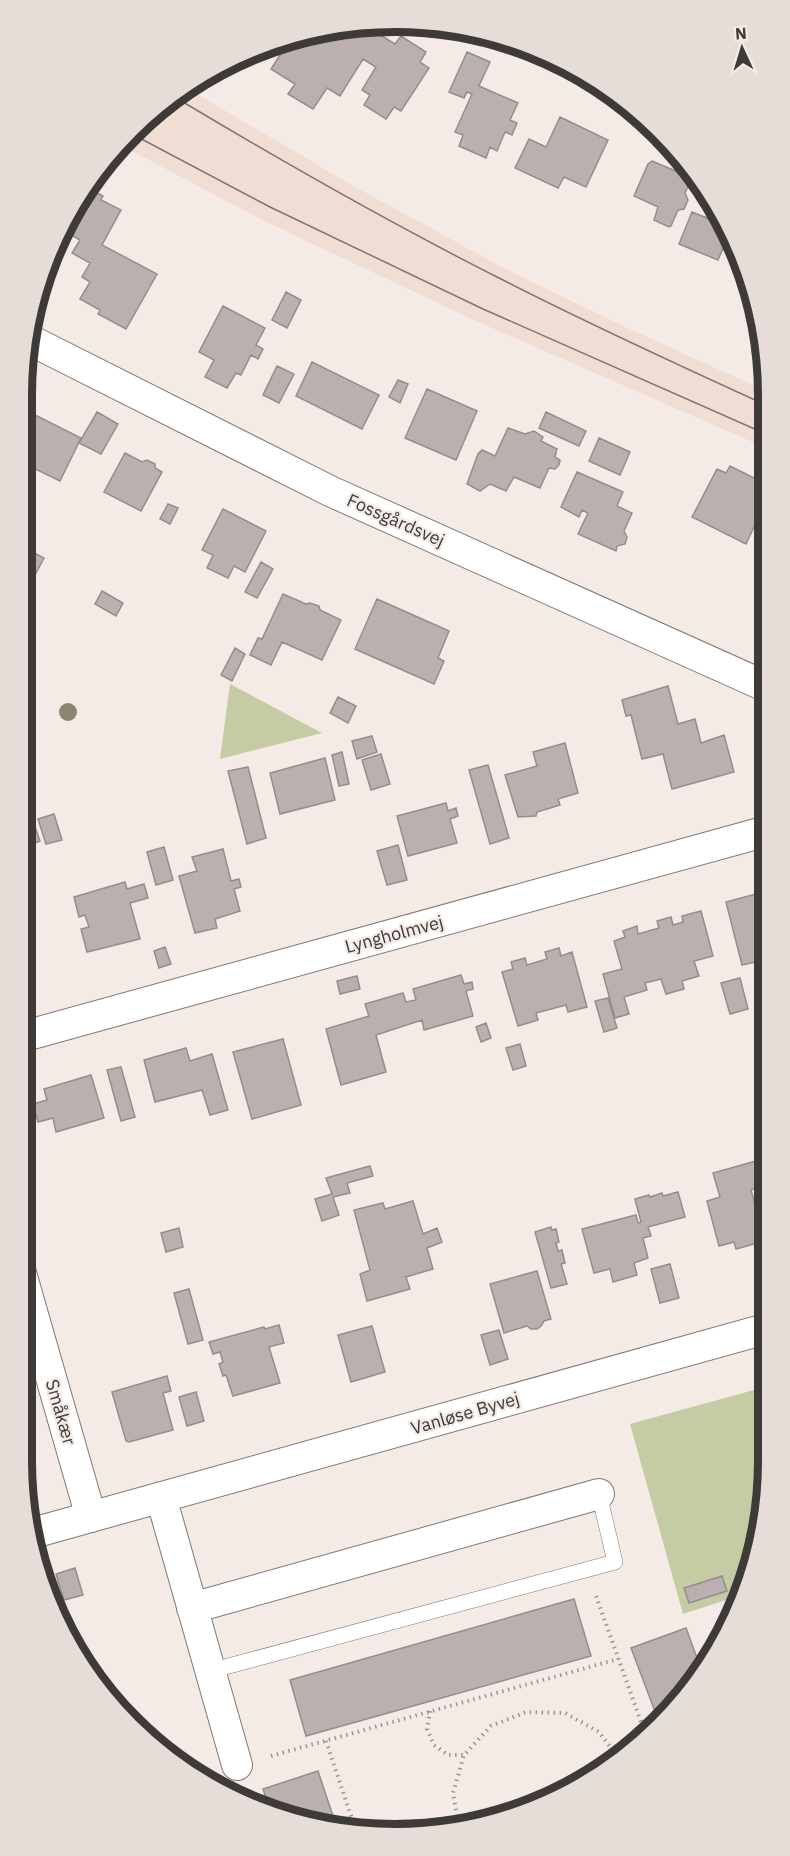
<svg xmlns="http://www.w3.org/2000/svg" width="790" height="1856" font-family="'IBM Plex Sans',sans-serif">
  <rect width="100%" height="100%" fill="#f5ebe6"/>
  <path fill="#f0ded4" d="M 190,90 L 350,184 L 504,268 L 621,325 L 766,391 L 766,448 L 476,321 L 262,220 L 119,144 Z"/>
  <path fill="#c5cba3" d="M 230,684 L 322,733 L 220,759 Z
    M 769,1386 L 769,1461 L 749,1582 L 741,1595 L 683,1614 L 630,1424 Z"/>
  <path fill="#bbb0b0" stroke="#978c8c" stroke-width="1.5" d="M 362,24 L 395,44 L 401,36 L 426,52 L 420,62 L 429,68 L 401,111 L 394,107 L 386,119 L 364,105 L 370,95 L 362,90 L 376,67 L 363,59 L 340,96 L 327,88 L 313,109 L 288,94 L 295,84 L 271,69 L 287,44 Z
    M 467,52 L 490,62 L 479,86 L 518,103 L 510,120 L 517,123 L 512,135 L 505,132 L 497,151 L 490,147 L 486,158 L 459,146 L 463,135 L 455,132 L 472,94 L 467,92 L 464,98 L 449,92 Z
    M 560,117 L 608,140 L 586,187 L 564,177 L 558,188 L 515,168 L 529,139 L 546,147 Z
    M 652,161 L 692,178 L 685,193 L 688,200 L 684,209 L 678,210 L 671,226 L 669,227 L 654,220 L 658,207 L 634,196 L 648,164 Z
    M 90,189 L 103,196 L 101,200 L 121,210 L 102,245 L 157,274 L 126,329 L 98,314 L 100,310 L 80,299 L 90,282 L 82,277 L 90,263 L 72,253 L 80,240 L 66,232 Z
    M 692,212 L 715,221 L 718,215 L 722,216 L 731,230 L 718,260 L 679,244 Z
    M 735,246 L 741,266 L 729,260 Z
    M 286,292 L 301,300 L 287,328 L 272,320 Z
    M 223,306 L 265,328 L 256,345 L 263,349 L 258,359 L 251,355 L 241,375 L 236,373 L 227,388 L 205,377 L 214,360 L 199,352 Z
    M 312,362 L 379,395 L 362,429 L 296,396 Z
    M 277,366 L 294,374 L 279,403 L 263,395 Z
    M 398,380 L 408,384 L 400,403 L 389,397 Z
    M 427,389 L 477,411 L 456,460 L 405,438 Z
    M 27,411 L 81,438 L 60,481 L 21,462 L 21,422 Z
    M 97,412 L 118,424 L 101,454 L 79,443 Z
    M 546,412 L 586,431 L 579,446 L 539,428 Z
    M 508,428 L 525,434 L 534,431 L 543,437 L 541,441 L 557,449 L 555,457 L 560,460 L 559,465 L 555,469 L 549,468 L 540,488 L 514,477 L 506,491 L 490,484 L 480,491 L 467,484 L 478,454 L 482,450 L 495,456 Z
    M 599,438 L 630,452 L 620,475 L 589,461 Z
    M 125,453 L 142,462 L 147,460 L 155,464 L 155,468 L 162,472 L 141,511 L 104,492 Z
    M 730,466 L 766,484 L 766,498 L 764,503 L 766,504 L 766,523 L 762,531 L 754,527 L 746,544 L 692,517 L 717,469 L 726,473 Z
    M 577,472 L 623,492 L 617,506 L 632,513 L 624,531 L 627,537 L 625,544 L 617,546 L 616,551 L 578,534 L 588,513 L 582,510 L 579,517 L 561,507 Z
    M 168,504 L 178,508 L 170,524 L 160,519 Z
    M 223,509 L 266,531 L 245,572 L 234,566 L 228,578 L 207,568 L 213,555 L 202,550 Z
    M 21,546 L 44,558 L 34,577 L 21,570 Z
    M 261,562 L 273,569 L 257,598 L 245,592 Z
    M 102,591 L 123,603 L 116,616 L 95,604 Z
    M 283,594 L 306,604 L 310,603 L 319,606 L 320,610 L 341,620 L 322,660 L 282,642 L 271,665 L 250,655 L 258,638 L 262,639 Z
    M 377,599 L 449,631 L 438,658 L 444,661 L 434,684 L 355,649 Z
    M 235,648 L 245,654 L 232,681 L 221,675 Z
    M 668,686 L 678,724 L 695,719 L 701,743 L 724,735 L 734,772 L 672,789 L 663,754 L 642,759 L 631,715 L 626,716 L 622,700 Z
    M 338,697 L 356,706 L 348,723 L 330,713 Z
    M 372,736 L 377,752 L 357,759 L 352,741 Z
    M 565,743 L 578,793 L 558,799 L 560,805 L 537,812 L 536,816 L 518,817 L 505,775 L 537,766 L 533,752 Z
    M 342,752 L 349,784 L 339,786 L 332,755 Z
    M 381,754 L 390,784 L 371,790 L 362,760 Z
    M 325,758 L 335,800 L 280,814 L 270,773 Z
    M 488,765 L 509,838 L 490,844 L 469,770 Z
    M 248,767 L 266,838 L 247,844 L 228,771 Z
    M 446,803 L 448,811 L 456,808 L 458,816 L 450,819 L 457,843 L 408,856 L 397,816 Z
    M 54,814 L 62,840 L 46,844 L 38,819 Z
    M 31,815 L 40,841 L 24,847 L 21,838 L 21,818 Z
    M 398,845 L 407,880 L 387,885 L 377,851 Z
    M 164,847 L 173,880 L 156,885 L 147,852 Z
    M 223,849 L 231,881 L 239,879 L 241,887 L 234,889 L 240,911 L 215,919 L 217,928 L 195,933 L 179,876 L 197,871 L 192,857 Z
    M 125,882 L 127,889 L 144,884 L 148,898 L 130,903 L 140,939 L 87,952 L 81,929 L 89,927 L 85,915 L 79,917 L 74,897 Z
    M 21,884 L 32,921 L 21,924 Z
    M 767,891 L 768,959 L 742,965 L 726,902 Z
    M 701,911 L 713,956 L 694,961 L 699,976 L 682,981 L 684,989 L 666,994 L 661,979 L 645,983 L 647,990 L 624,997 L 629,1014 L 615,1018 L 603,974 L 622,969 L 614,941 L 625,937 L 623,931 L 637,926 L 638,934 L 659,928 L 657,921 L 671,917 L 673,925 L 683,922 L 682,916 Z
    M 165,947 L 171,964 L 159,968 L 154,951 Z
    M 559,948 L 561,956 L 572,952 L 587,1007 L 568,1012 L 566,1005 L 536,1013 L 538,1020 L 518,1026 L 502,972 L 513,969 L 511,962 L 525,958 L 527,965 L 547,959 L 545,952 Z
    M 461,975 L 464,984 L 472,982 L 473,989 L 466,991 L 473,1016 L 424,1030 L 422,1020 L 376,1035 L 386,1072 L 341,1085 L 326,1029 L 369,1016 L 365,1004 L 403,993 L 406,1002 L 416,1000 L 413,989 Z
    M 357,976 L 360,989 L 340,994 L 337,981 Z
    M 740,978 L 748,1009 L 730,1014 L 721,983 Z
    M 608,998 L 617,1028 L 604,1032 L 595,1001 Z
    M 486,1023 L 491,1038 L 481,1042 L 476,1027 Z
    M 283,1039 L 301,1105 L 252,1119 L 233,1052 Z
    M 520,1044 L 526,1066 L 513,1070 L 506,1048 Z
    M 186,1048 L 190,1061 L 212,1054 L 228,1110 L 210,1115 L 202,1090 L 155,1102 L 144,1060 Z
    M 121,1067 L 135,1117 L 121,1121 L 107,1070 Z
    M 91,1075 L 104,1118 L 56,1132 L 53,1118 L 38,1122 L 33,1104 L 47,1100 L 44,1089 Z
    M 756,1161 L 763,1186 L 751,1190 L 760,1222 L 766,1221 L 768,1229 L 768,1240 L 736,1249 L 734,1242 L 719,1246 L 707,1201 L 720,1197 L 713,1173 Z
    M 370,1166 L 373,1176 L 347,1183 L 350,1193 L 333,1197 L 339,1215 L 322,1221 L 315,1199 L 332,1194 L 326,1178 Z
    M 678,1192 L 685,1217 L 648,1227 L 651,1236 L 643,1238 L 648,1258 L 634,1263 L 637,1275 L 613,1282 L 610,1269 L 594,1273 L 582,1229 L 636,1215 L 638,1223 L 641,1222 L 635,1199 L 649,1195 L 650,1197 L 662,1193 L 663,1196 Z
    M 413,1201 L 423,1234 L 437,1228 L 442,1242 L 427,1248 L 433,1269 L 406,1277 L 410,1289 L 367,1301 L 360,1274 L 370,1270 L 354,1210 L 383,1203 L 385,1209 Z
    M 551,1227 L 552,1230 L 556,1229 L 559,1242 L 556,1243 L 558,1251 L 562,1250 L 565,1263 L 561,1264 L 567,1284 L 551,1288 L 535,1232 Z
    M 179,1228 L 183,1247 L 166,1252 L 161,1233 Z
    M 670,1264 L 679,1298 L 660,1303 L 651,1269 Z
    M 537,1271 L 551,1319 L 544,1321 L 541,1326 L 537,1329 L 531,1329 L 527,1326 L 504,1333 L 490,1284 Z
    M 189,1289 L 203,1340 L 188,1344 L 174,1293 Z
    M 279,1325 L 284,1343 L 269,1347 L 280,1383 L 233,1396 L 226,1375 L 223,1376 L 219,1364 L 223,1362 L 220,1352 L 213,1354 L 209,1342 L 264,1327 L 265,1329 Z
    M 372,1326 L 385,1372 L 351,1382 L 338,1335 Z
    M 499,1330 L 508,1359 L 490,1365 L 481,1335 Z
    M 167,1376 L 171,1391 L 163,1393 L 173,1430 L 129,1442 L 126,1441 L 112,1392 Z
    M 196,1392 L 204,1421 L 187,1426 L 179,1397 Z
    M 75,1568 L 83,1595 L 64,1600 L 56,1574 Z
    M 722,1576 L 727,1591 L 689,1603 L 684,1588 Z
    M 574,1599 L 591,1656 L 306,1736 L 290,1680 Z
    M 686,1628 L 700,1666 L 676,1707 L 659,1722 L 631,1648 Z
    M 318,1771 L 337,1828 L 322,1828 L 269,1808 L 263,1789 Z"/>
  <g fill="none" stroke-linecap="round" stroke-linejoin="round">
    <g stroke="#807772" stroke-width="16">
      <path id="lane" d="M 210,1671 L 615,1562 L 599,1494"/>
    </g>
    <g stroke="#807772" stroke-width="32">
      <path id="street" d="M 30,340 L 330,491 L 767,687
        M 21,1037 L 767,831
        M 21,1273 L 91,1517
        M 161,1497 L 237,1765
        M 33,1533 L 769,1328
        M 192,1608 L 599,1494"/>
    </g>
    <path stroke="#9c9592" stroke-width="4" stroke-dasharray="1.5 4.5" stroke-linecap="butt" d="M 596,1596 L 645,1733
      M 430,1711 L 427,1729 L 434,1745 L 448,1755 L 464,1755
      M 326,1741 L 355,1828
      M 271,1756 L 618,1659
      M 459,1828 L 453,1793 L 464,1755 L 491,1726 L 526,1712 L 565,1713 L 599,1732 L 617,1756"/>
    <use href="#lane" stroke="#fff" stroke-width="15"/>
    <use href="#street" stroke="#fff" stroke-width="30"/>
    <path stroke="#7c7673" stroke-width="1.5" d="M 178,99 C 283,162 390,223 499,278 C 587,323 676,364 766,405
      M 132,134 L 270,207 L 483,309 L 766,434"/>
  </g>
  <circle fill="#88866f" cx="68" cy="712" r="9"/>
  <g text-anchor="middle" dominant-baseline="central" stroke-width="4.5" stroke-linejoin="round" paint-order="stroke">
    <g font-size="18" fill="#3e3a38" stroke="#f5ebe6">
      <text transform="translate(396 520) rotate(24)">Fossgårdsvej</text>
      <text transform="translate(394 934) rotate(-15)">Lyngholmvej</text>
      <text transform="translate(61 1412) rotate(74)">Småkær</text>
      <text transform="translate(465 1413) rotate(-16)">Vanløse Byvej</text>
    </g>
  </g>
  <path d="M0 0H790V1856H0ZM395 32H395A363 363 0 0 1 758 395V1461A363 363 0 0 1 395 1824H395A363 363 0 0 1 32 1461V395A363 363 0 0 1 395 32Z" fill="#e6ddd8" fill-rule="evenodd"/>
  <path fill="none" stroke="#3e3a38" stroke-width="8" d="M395 32H395A363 363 0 0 1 758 395V1461A363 363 0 0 1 395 1824H395A363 363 0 0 1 32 1461V395A363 363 0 0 1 395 32Z"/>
  <g transform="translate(742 48) rotate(356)" stroke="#f5ebe6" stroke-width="4.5" paint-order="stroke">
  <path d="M0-4.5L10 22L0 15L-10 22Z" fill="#3e3a38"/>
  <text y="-9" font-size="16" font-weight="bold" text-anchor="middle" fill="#3e3a38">N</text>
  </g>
</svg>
